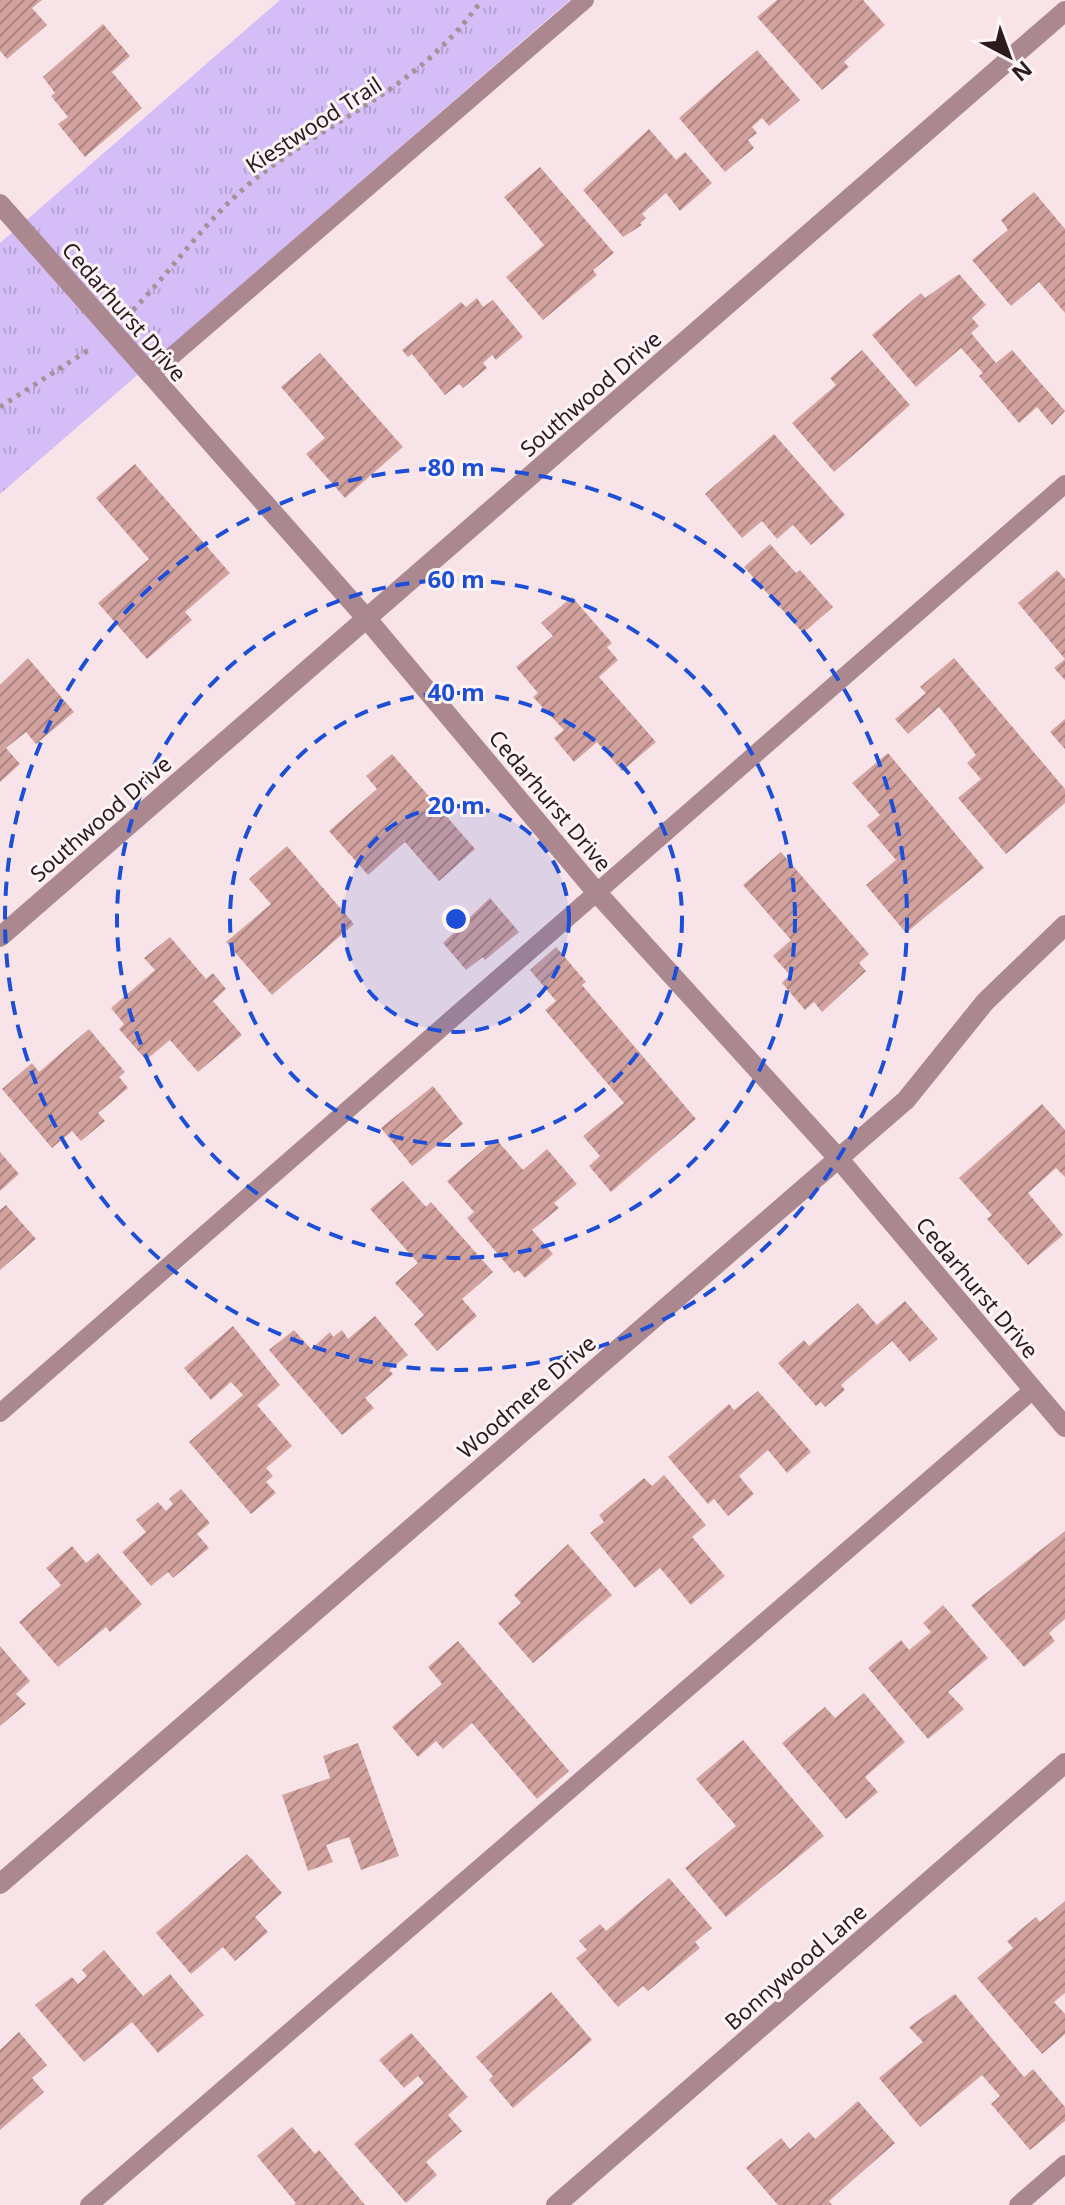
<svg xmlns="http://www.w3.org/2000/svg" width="1065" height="2205" font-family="'Noto Sans',sans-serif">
  <defs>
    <pattern id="park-tufts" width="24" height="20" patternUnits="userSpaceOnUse" patternTransform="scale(2)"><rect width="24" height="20" fill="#d5bdf8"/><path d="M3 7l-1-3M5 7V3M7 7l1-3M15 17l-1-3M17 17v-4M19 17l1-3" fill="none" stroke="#b7a2d4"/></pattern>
    <pattern id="building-hatch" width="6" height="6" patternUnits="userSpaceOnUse" patternTransform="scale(2)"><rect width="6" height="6" fill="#d2a29e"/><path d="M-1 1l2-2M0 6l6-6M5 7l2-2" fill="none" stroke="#ab8380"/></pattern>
  </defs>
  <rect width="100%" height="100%" fill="#f8e4e8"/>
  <path fill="url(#park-tufts)" d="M 280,0 L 570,0 L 0,494 L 0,243 Z"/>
  <path fill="url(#building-hatch)" d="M 0,0 L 42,0 L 32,8 L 47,25 L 7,59 L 0,51 Z
    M 777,0 L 863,0 L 885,25 L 844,62 L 849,67 L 822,90 L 757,17 Z
    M 103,24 L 130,56 L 112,72 L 142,108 L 85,157 L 58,124 L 68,117 L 51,96 L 55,93 L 43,77 Z
    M 757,50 L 800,100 L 769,126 L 762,118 L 752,127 L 757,133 L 748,140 L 754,148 L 725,172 L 679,118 Z
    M 649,129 L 676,160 L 685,152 L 712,183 L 680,211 L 666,193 L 642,214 L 646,218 L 640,223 L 642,225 L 623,237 L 583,190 Z
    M 540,167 L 614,253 L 593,270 L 597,275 L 543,320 L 506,277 L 544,245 L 504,197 Z
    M 1034,192 L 1065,229 L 1065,313 L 1039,282 L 1011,306 L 972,260 L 1008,230 L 1001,220 Z
    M 959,274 L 986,305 L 972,318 L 979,326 L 971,333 L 996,363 L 1012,350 L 1065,411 L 1052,425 L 1037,407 L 1019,423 L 979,376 L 983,373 L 961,348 L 916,387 L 872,335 L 921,293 L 925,298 Z
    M 477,298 L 483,307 L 493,300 L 523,337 L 496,360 L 492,355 L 483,363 L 487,368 L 463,388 L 459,384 L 445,395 L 412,354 L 408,357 L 402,350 L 461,302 L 466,307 Z
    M 862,350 L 910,405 L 834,472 L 792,423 L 836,385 L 830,378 Z
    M 320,353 L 403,447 L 345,498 L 306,454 L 325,438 L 281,387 Z
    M 774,434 L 845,515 L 811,545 L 793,525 L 777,539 L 762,521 L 742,538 L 705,494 Z
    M 135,464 L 230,573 L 185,612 L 192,620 L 147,659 L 98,603 L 149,559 L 96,498 Z
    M 770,544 L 796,573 L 800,570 L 833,607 L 803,633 L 744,567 Z
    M 1057,570 L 1065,579 L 1065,680 L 1054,668 L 1065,659 L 1018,603 Z
    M 572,597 L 612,643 L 607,647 L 618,660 L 599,677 L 656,742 L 622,771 L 597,742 L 574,762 L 554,738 L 564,730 L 533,697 L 538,693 L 516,667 L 553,636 L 541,623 Z
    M 28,658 L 74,712 L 36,744 L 26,732 L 6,748 L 20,764 L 0,782 L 0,685 Z
    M 954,658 L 1065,789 L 1065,803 L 1006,854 L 958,798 L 981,779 L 967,763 L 976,755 L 948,718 L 939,707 L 908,734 L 895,719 L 926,693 L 920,687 Z
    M 1065,719 L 1065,749 L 1050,732 Z
    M 888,753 L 984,868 L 906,933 L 866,885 L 896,860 L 867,826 L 880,815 L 852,783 Z
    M 392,754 L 475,849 L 439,881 L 405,842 L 368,875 L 329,831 L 377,789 L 366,776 Z
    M 287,846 L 354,924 L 272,995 L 226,942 L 271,904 L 249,879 Z
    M 781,852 L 869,954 L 859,963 L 866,971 L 822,1012 L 814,1002 L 805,1010 L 782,983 L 790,975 L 773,956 L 791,940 L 743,885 Z
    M 490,898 L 519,932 L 485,960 L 483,957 L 466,970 L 443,943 Z
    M 170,937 L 206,979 L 213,973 L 226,989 L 213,1001 L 242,1035 L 198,1072 L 170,1040 L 146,1060 L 119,1029 L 124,1024 L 111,1008 L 155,970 L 144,958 Z
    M 556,947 L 586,982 L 582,985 L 696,1119 L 611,1192 L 589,1166 L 600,1156 L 583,1136 L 624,1103 L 545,1010 L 556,1001 L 530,970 Z
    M 89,1029 L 125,1072 L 119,1077 L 128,1088 L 98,1113 L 105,1121 L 81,1141 L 72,1131 L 52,1148 L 2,1089 L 32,1063 L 39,1072 Z
    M 433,1086 L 463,1124 L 412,1166 L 381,1128 Z
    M 1042,1104 L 1065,1130 L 1065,1177 L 1056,1168 L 1028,1193 L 1063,1235 L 1028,1265 L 987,1219 L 992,1215 L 959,1178 Z
    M 496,1139 L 523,1170 L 547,1149 L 577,1184 L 554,1203 L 559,1208 L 532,1230 L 553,1254 L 525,1278 L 518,1270 L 514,1273 L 467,1218 L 474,1212 L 447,1181 Z
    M 0,1152 L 19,1174 L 0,1191 Z
    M 403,1181 L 426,1207 L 431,1202 L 493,1272 L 462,1299 L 477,1316 L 437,1351 L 414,1324 L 424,1315 L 395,1283 L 418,1263 L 370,1209 Z
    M 6,1205 L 36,1239 L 0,1270 L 0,1210 Z
    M 905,1301 L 938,1339 L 910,1362 L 892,1341 L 841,1385 L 845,1390 L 825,1407 L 821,1402 L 816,1406 L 778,1363 L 804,1340 L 809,1346 L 858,1303 L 877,1325 Z
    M 375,1316 L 408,1355 L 389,1370 L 393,1374 L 365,1398 L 374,1408 L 342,1435 L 269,1350 L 294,1330 L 311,1349 L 330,1332 L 333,1337 L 342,1330 L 348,1339 Z
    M 233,1326 L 280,1385 L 257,1405 L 292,1446 L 266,1468 L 273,1476 L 266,1482 L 276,1493 L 251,1514 L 189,1442 L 243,1395 L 231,1382 L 211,1400 L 184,1368 Z
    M 758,1391 L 811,1452 L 787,1473 L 768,1450 L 739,1476 L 754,1494 L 728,1516 L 714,1499 L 708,1504 L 668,1457 L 729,1404 L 734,1410 Z
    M 664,1475 L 706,1525 L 692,1537 L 725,1576 L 691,1605 L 660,1568 L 635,1588 L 590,1533 L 604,1522 L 599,1515 L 644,1478 L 652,1486 Z
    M 181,1489 L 210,1523 L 197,1534 L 209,1548 L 173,1578 L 168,1572 L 151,1586 L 122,1552 L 146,1532 L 136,1520 L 158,1502 L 166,1511 L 173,1504 L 169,1499 Z
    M 1065,1531 L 1065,1619 L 1049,1633 L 1055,1641 L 1024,1667 L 971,1605 Z
    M 568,1544 L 612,1595 L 533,1663 L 498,1623 L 521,1603 L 514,1595 Z
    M 72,1546 L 86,1563 L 98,1553 L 142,1604 L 110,1632 L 106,1627 L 58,1667 L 19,1622 L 61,1585 L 46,1568 Z
    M 943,1605 L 988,1658 L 948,1692 L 964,1709 L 928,1739 L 868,1668 L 901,1640 L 909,1650 L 931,1632 L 923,1623 Z
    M 458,1641 L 569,1771 L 537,1799 L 472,1723 L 443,1749 L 436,1741 L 418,1757 L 392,1727 L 442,1684 L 428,1667 Z
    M 0,1646 L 30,1681 L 16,1694 L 26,1704 L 0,1726 Z
    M 864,1693 L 905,1742 L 865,1777 L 878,1792 L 846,1819 L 782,1743 L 825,1707 L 835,1718 Z
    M 743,1740 L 824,1836 L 726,1917 L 685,1868 L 736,1826 L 696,1779 Z
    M 358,1743 L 399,1856 L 361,1870 L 349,1837 L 326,1845 L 333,1862 L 308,1871 L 282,1795 L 330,1778 L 323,1756 Z
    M 247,1854 L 282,1893 L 255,1917 L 268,1932 L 235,1961 L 223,1947 L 191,1974 L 156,1933 Z
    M 669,1878 L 712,1928 L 695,1942 L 700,1948 L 648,1991 L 643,1986 L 618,2007 L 576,1958 L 587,1950 L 579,1941 L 600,1924 L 606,1931 Z
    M 1065,1901 L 1065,1993 L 1054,2002 L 1065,2014 L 1065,2034 L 1042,2054 L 977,1978 L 1013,1948 L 1007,1941 L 1036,1917 L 1040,1922 Z
    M 104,1950 L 143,1996 L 170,1974 L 204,2015 L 158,2053 L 132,2022 L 84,2062 L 35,2005 L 72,1977 L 78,1984 L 87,1976 L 82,1970 Z
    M 551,1992 L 592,2040 L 513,2108 L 489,2080 L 493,2076 L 476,2057 Z
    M 955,1994 L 1024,2077 L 1033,2069 L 1065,2107 L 1065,2121 L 1030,2150 L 991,2104 L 1000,2096 L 982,2075 L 920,2127 L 879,2078 L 923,2042 L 909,2027 Z
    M 19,2032 L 47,2065 L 32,2078 L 44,2092 L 0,2130 L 0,2050 Z
    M 411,2033 L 468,2097 L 448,2115 L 462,2131 L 426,2162 L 437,2175 L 406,2203 L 354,2144 L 424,2083 L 418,2076 L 404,2088 L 379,2060 Z
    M 858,2101 L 895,2143 L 829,2201 L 832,2205 L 778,2205 L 746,2168 L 781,2138 L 790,2149 L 809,2132 L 815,2139 Z
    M 292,2127 L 315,2154 L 319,2150 L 365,2205 L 294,2205 L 296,2203 L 257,2156 Z"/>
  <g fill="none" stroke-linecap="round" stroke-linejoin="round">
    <path stroke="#a69296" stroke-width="5" stroke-dasharray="4 6" stroke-linecap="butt" d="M 133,310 C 173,269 205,221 249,184 C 334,115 414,94 482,0
      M 0,407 L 90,349"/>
    <path stroke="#ab8890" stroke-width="18" d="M 150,375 L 585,0
      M 0,1413 L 1065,484
      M 89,2205 L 1033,1390
      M 1018,2205 L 1065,2164"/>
    <path stroke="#ab8890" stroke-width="20" d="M 0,204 L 367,619 L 598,894 L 838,1158 L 1065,1427
      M 0,937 L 1065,11
      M 0,1884 L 906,1100 L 985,1002 L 1065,925
      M 556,2205 L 1065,1763"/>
  </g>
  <circle cx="456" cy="919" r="113" fill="#1d4ed8" fill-opacity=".12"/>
  <g fill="none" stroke="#1d4ed8" stroke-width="4" stroke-dasharray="14 10">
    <circle cx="456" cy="919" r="113"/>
    <circle cx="456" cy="919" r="226"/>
    <circle cx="456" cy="919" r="339"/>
    <circle cx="456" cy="919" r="451"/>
  </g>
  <g text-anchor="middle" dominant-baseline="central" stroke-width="6" stroke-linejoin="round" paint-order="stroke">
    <g font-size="22" fill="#2c1a1e" stroke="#fff4f6">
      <text transform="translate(313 124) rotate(-33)">Kiestwood Trail</text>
      <text transform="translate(125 311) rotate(49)">Cedarhurst Drive</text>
      <text transform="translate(590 393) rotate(-41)">Southwood Drive</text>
      <text transform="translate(551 800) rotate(50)">Cedarhurst Drive</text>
      <text transform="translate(100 818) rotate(-41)">Southwood Drive</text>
      <text transform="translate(978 1287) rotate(50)">Cedarhurst Drive</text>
      <text transform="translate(526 1396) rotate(-41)">Woodmere Drive</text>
      <text transform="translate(795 1966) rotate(-41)">Bonnywood Lane</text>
    </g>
  </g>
  <circle cx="456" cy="919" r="12" fill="#1d4ed8" stroke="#fff4f6" stroke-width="4"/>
  <g font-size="24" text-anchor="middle" font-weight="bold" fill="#1d4ed8" stroke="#fff4f6" stroke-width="6" stroke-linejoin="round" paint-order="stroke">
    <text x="456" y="476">80 m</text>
    <text x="456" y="588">60 m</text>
    <text x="456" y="701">40 m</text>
    <text x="456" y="814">20 m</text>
  </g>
  <g transform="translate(1009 56) rotate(139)" stroke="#fff4f6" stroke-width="6" paint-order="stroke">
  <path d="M0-6L14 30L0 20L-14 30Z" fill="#2c1a1e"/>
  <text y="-12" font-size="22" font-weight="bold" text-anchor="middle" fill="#2c1a1e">N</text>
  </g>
</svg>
